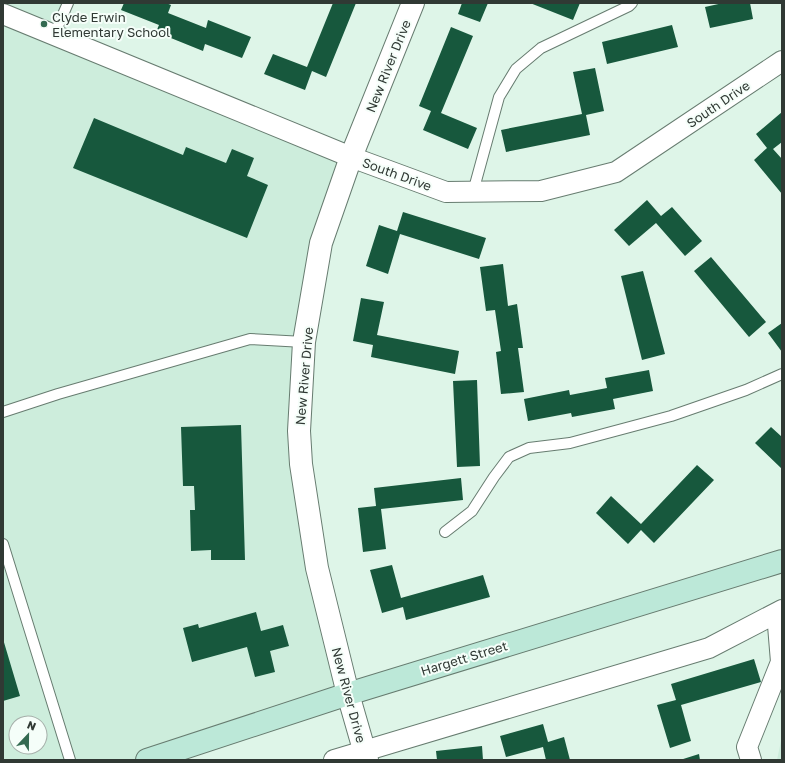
<svg xmlns="http://www.w3.org/2000/svg" width="785" height="763" font-family="'Golos Text',sans-serif">
  <rect width="100%" height="100%" fill="#def5e8"/>
  <path fill="#cdeddc" fill-rule="evenodd" d="M 3,3 L 68,3 L 54,34 L 351,157 L 321,243 L 299,431 L 348,694 L 147,760 L 3,760 ZM 16,723 L 40,723 L 40,747 L 16,747 Z
    M 782,736 L 782,760 L 777,760 Z"/>
  <path fill="#17583d" d="M 124,3 L 166,3 L 171,5 L 168,13 L 206,28 L 208,20 L 251,37 L 242,58 L 205,44 L 203,51 L 156,32 L 159,25 L 121,10 Z
    M 333,3 L 356,3 L 326,77 L 312,71 L 305,90 L 264,74 L 273,54 L 307,67 Z
    M 462,3 L 488,3 L 480,22 L 458,14 Z
    M 530,3 L 580,3 L 573,20 Z
    M 723,3 L 750,3 L 753,19 L 710,28 L 705,7 Z
    M 672,25 L 678,47 L 607,64 L 602,42 Z
    M 451,27 L 473,36 L 441,113 L 477,128 L 468,149 L 423,130 L 431,111 L 419,106 Z
    M 595,68 L 604,111 L 586,115 L 590,135 L 506,152 L 501,130 L 582,114 L 573,72 Z
    M 782,112 L 782,142 L 773,149 L 782,159 L 782,194 L 754,160 L 767,148 L 756,134 Z
    M 94,118 L 183,155 L 186,147 L 226,163 L 232,149 L 254,158 L 247,176 L 268,185 L 247,238 L 73,168 Z
    M 647,200 L 661,216 L 672,207 L 702,241 L 685,256 L 656,223 L 629,246 L 614,230 Z
    M 403,212 L 486,238 L 479,259 L 400,234 L 388,274 L 366,266 L 379,225 L 397,231 Z
    M 711,257 L 766,322 L 749,337 L 694,271 Z
    M 503,264 L 508,306 L 517,304 L 523,348 L 518,348 L 524,392 L 501,394 L 496,352 L 501,351 L 495,310 L 486,311 L 480,267 Z
    M 643,271 L 665,354 L 642,360 L 621,276 Z
    M 361,298 L 384,302 L 377,335 L 459,351 L 455,374 L 371,357 L 373,345 L 353,341 Z
    M 782,323 L 782,352 L 768,333 Z
    M 649,370 L 653,391 L 613,399 L 615,409 L 572,417 L 571,413 L 528,421 L 524,399 L 569,390 L 570,395 L 607,388 L 605,378 Z
    M 477,380 L 480,466 L 457,467 L 453,381 Z
    M 241,425 L 245,560 L 211,560 L 211,550 L 191,551 L 190,510 L 195,510 L 194,486 L 183,486 L 181,427 Z
    M 771,427 L 782,437 L 782,469 L 755,443 Z
    M 697,465 L 714,480 L 654,543 L 641,530 L 628,544 L 596,513 L 611,496 L 641,524 Z
    M 461,478 L 463,500 L 381,509 L 386,549 L 363,552 L 358,508 L 376,506 L 374,488 Z
    M 392,565 L 401,598 L 483,575 L 490,597 L 406,620 L 403,607 L 382,613 L 370,570 Z
    M 256,612 L 261,631 L 283,625 L 289,646 L 270,651 L 275,672 L 255,677 L 247,647 L 192,662 L 183,628 L 198,624 L 199,628 Z
    M 3,639 L 20,696 L 3,701 Z
    M 754,659 L 761,682 L 681,705 L 691,741 L 670,748 L 657,705 L 676,700 L 671,684 Z
    M 543,724 L 548,742 L 564,737 L 570,760 L 546,760 L 543,747 L 506,757 L 500,736 Z
    M 482,746 L 483,760 L 437,760 L 436,751 Z
    M 699,754 L 700,760 L 680,760 Z"/>
  <g fill="none" stroke-linecap="round" stroke-linejoin="round">
    <g stroke="#677c70" stroke-width="12">
      <path id="service" d="M 54,35 L 68,3
        M 473,192 L 499,97 L 516,69 L 541,48 L 629,6 L 632,3
        M 3,412 L 58,394 L 250,339 L 304,342
        M 445,532 L 472,511 L 494,477 L 509,457 L 529,448 L 570,443 L 671,416 L 746,390 L 782,374
        M 3,544 L 70,760"/>
    </g>
    <g stroke="#677c70" stroke-width="22">
      <path id="minor" d="M 3,14 L 351,157 L 446,192 L 541,191 L 616,172 L 782,61
        M 334,760 L 709,648 L 782,610
        M 751,760 L 747,747 L 781,662 L 777,613"/>
    </g>
    <g stroke="#677c70" stroke-width="24">
      <path id="tertiary" d="M 367,760 L 348,694 L 317,568 L 301,464 L 299,431 L 304,342 L 321,243 L 351,157 L 413,3"/>
    </g>
    <g stroke="#677c70" stroke-width="24">
      <path id="secondary" d="M 147,760 L 348,694 L 782,561"/>
    </g>
    <use href="#service" stroke="#fff" stroke-width="10"/>
    <use href="#minor" stroke="#fff" stroke-width="20"/>
    <use href="#tertiary" stroke="#fff" stroke-width="22"/>
    <use href="#secondary" stroke="#bce8d8" stroke-width="22"/>
  </g>
  <circle fill="#336a51" stroke="#f5fef9" stroke-width="1.5" cx="44" cy="24" r="4"/>
  <g text-anchor="middle" dominant-baseline="central" stroke-width="4" stroke-linejoin="round" paint-order="stroke">
    <g font-size="13" fill="#303934" stroke="#f5fef9" text-anchor="start">
      <text x="52" y="17">Clyde Erwin<tspan x="52" dy="15">Elementary School</tspan></text>
    </g>
    <g font-size="13" fill="#303934" stroke="#f5fef9">
      <text transform="translate(388 66) rotate(-68)">New River Drive</text>
      <text transform="translate(718 104) rotate(-34)">South Drive</text>
      <text transform="translate(397 174) rotate(20)">South Drive</text>
      <text transform="translate(304 376) rotate(-85)">New River Drive</text>
      <text transform="translate(464 658) rotate(-17)">Hargett Street</text>
      <text transform="translate(349 695) rotate(75)">New River Drive</text>
    </g>
  </g>
  <rect width="785" height="763" fill="none" stroke="#303934" stroke-width="8"/>
  <g transform="translate(28 735) rotate(22)"><circle r="19" fill="#f5fef9" stroke="#a6afaa"/>
  <path d="M0-3L7 15L0 10L-7 15Z" fill="#336a51"/>
  <text y="-6" font-size="11" font-weight="bold" text-anchor="middle" fill="#303934">N</text>
  </g>
</svg>
